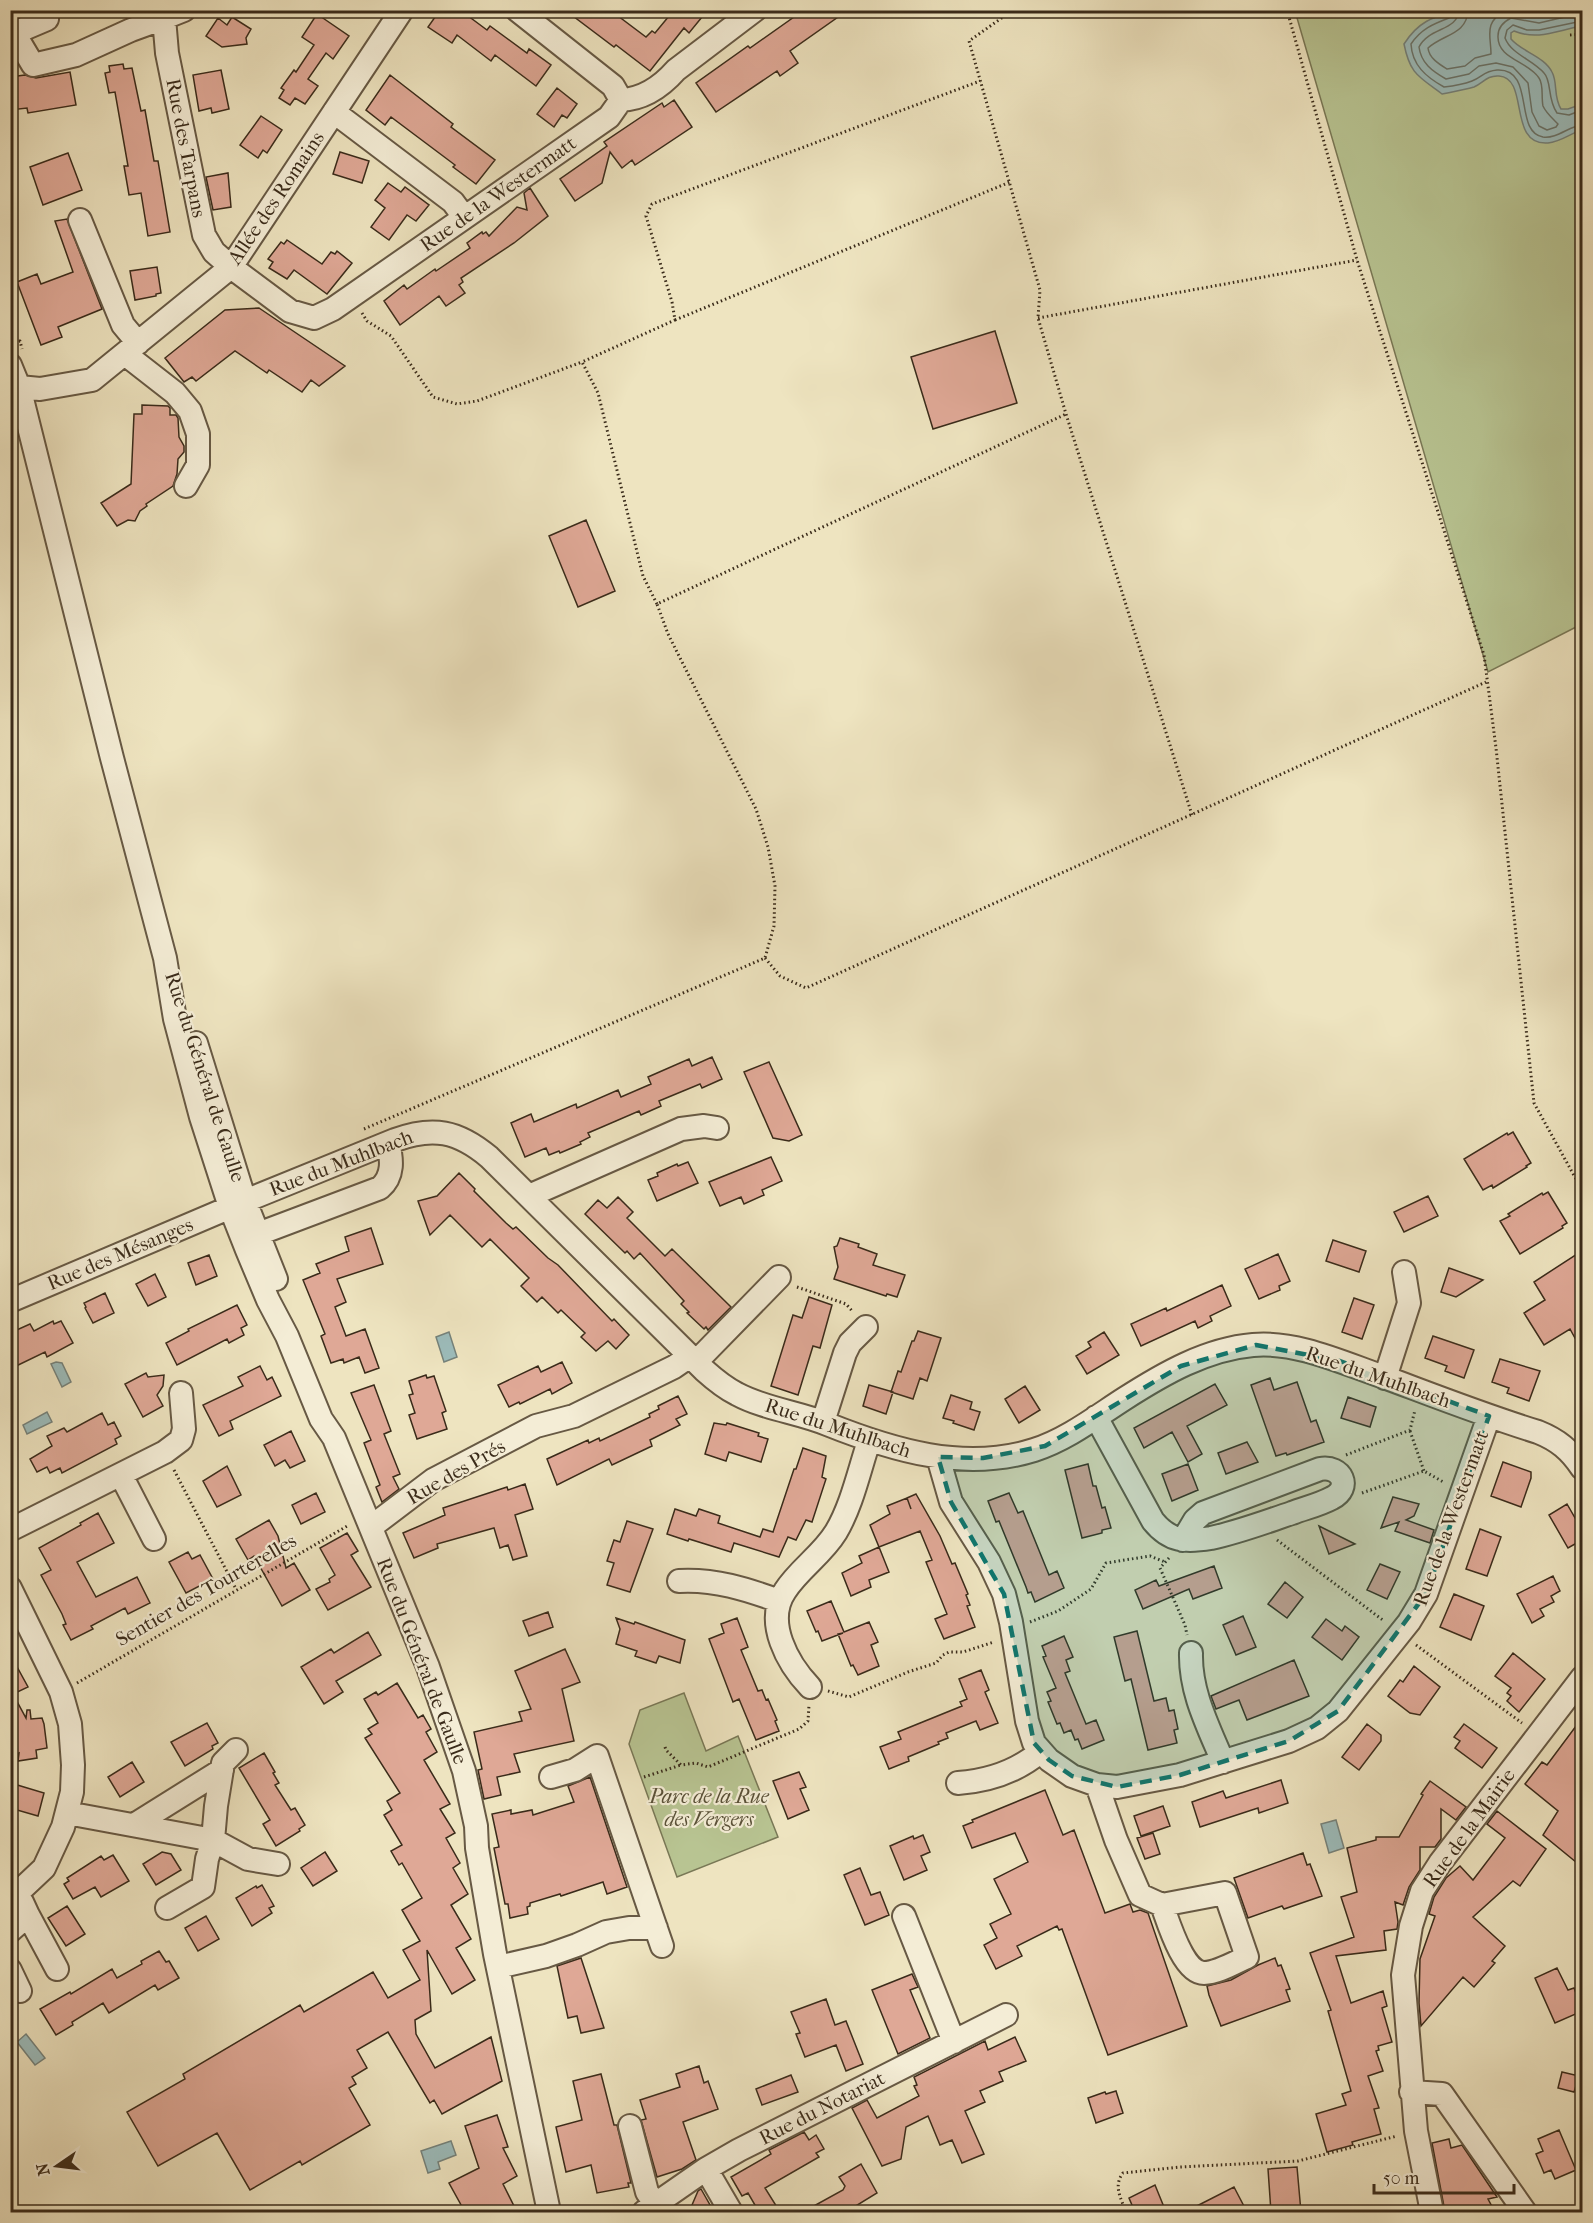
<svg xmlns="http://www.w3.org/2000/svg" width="1593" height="2223" font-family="'IM FELL French Canon',serif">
  <rect width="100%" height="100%" fill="#eee4c0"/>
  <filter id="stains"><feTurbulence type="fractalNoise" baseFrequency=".00333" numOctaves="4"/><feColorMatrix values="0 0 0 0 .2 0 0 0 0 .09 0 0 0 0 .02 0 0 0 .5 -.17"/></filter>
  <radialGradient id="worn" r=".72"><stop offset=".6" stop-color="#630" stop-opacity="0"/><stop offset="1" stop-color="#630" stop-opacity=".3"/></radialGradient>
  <path fill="#b8c492" stroke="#797856" stroke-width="1.5" d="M 1295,11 L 1582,11 L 1582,624 L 1488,672 Z
    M 684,1693 L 706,1751 L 738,1736 L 778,1837 L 677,1877 L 629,1744 L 640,1710 Z"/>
  <path fill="#9cbcbb" stroke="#75827b" stroke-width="1.5" d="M 1456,11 L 1582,11 L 1582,26 C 1558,30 1538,41 1514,31 L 1511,33 L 1511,39 C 1522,52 1544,56 1552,72 C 1558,83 1553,96 1561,109 L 1568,109 L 1582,104 L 1582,130 C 1571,133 1561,142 1548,143 C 1507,146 1530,78 1499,76 C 1487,75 1483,83 1474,87 C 1464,90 1452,92 1442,94 C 1418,76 1410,74 1404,44 C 1418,22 1432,17 1456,11 Z
    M 449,1332 L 457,1357 L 444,1362 L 436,1337 Z
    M 56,1362 L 62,1363 L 71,1382 L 62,1387 L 51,1364 Z
    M 47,1412 L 52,1422 L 27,1434 L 23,1425 Z
    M 1336,1820 L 1344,1848 L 1329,1853 L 1321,1824 Z
    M 26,2034 L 45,2058 L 35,2065 L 17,2042 Z
    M 451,2141 L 456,2155 L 438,2162 L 440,2169 L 428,2173 L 421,2151 Z"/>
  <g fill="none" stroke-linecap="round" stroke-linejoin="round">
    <path stroke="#6b746a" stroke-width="1.5" d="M 1452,10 L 1449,18 C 1433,24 1421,29 1411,44 C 1412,65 1426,77 1444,87 C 1453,86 1464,84 1472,81 C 1482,77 1484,71 1497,70 C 1536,68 1513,132 1543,137 C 1557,139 1569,126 1582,125
      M 1459,10 C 1458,31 1429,27 1419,47 C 1421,63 1432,71 1446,79 L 1469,74 L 1479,66 L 1496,63 L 1513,67 L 1528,83 L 1532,112 L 1539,126 L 1547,130 L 1556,127 L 1558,124 C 1553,119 1546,113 1543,106 C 1541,97 1544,85 1539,78 C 1528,61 1497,59 1498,36 C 1498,27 1503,22 1511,18 L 1539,23 L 1582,13
      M 1468,10 C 1467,35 1443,34 1428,48 C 1429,58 1439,64 1447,69 L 1465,66 L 1475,58 L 1491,54 C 1491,35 1483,23 1506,10
      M 1582,21 L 1539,30 L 1527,30 L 1513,25 L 1507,30 L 1505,38 C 1511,54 1533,60 1544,73 C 1552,81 1547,99 1557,113 L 1569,115 L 1582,110"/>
  </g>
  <path fill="#dfa896" stroke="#3a2b1a" stroke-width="1.5" d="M 440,10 L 460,10 L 487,30 L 490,26 L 527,53 L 529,49 L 551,65 L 536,86 L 495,55 L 491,61 L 457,35 L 452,43 L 428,27 Z
    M 565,10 L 610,10 L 646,37 L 652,31 L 655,33 L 674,10 L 694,10 L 702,17 L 689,33 L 684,28 L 650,71 L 616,45 L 614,47 Z
    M 804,10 L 848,10 L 790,51 L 798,63 L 780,76 L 777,71 L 716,112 L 696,83 L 748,46 L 750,48 Z
    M 317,14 L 349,36 L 333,59 L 326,53 L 308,79 L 318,86 L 305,104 L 295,98 L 290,105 L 279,98 L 284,90 L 281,88 L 294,70 L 296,72 L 314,45 L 302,37 Z
    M 232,17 L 251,29 L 246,38 L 247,44 L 222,47 L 206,36 L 218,18 L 227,25 Z
    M 123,64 L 124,69 L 132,68 L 141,111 L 145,110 L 154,161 L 158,161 L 170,232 L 148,236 L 141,193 L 129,195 L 124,166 L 128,166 L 115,92 L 109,93 L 105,73 L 110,72 L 109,66 Z
    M 221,70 L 229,109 L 212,113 L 211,108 L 199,111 L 193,75 Z
    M 70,72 L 76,105 L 28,113 L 27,108 L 10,110 L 10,77 L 25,75 L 36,78 Z
    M 390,75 L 453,124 L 451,127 L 495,160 L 476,184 L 453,167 L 455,165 L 391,117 L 385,125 L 366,110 Z
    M 557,88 L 577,104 L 567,118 L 562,115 L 554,127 L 537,114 Z
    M 674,100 L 692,127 L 635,165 L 632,160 L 622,168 L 610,152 L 602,183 L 575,201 L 560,179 L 607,146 L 604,142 L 662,103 L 664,107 Z
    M 261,116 L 282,130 L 267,153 L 263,150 L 258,158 L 240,145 Z
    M 340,152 L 369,161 L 362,183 L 333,174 Z
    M 68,153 L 82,190 L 43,205 L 30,167 Z
    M 228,173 L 231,207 L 213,210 L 206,177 Z
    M 388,183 L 401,192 L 405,187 L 429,205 L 416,221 L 407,215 L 389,240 L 371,227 L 385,208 L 375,200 Z
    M 530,188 L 548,216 L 514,243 L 461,278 L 463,282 L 459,285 L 465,293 L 446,306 L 439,296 L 400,325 L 384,301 L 404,285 L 407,289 L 435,269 L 436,271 L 470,248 L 467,243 L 482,232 L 483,234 L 486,232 L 489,236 L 517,207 L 527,210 L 524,193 Z
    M 67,219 L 102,309 L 58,327 L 62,337 L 41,345 L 17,282 L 37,274 L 41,284 L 73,272 L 55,221 Z
    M 287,240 L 322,264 L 331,252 L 335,254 L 337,251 L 352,263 L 327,294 L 294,270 L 287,279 L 269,268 L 273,262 L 268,259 L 281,242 L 284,244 Z
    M 157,267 L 161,293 L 156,294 L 156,296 L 135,300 L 130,271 Z
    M 259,308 L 345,366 L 319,386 L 311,380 L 302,392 L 269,370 L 267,373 L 235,351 L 196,381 L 192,377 L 184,382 L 165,358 L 225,310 Z
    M 995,331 L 1017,403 L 933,429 L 911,357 Z
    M 142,405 L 168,406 L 170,408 L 170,415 L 176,415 L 178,418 L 179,437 L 184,446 L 184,452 L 178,459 L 177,474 L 173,486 L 146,504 L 147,506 L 140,511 L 135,521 L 128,520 L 117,526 L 101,503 L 131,484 L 134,414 L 142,414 Z
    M 586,520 L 615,591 L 578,607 L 549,536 Z
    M 712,1057 L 722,1079 L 702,1088 L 700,1084 L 659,1101 L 661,1106 L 641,1115 L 639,1111 L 602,1127 L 588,1133 L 590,1137 L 580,1142 L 581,1144 L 560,1153 L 559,1151 L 549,1155 L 546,1148 L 525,1157 L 511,1123 L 531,1114 L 534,1122 L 576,1104 L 577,1108 L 618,1090 L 621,1097 L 651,1084 L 648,1077 L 689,1059 L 692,1066 Z
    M 769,1062 L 802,1135 L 789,1141 L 773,1138 L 744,1072 Z
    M 1513,1132 L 1531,1163 L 1526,1166 L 1527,1167 L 1493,1188 L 1492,1185 L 1483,1190 L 1464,1159 L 1507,1133 L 1508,1135 Z
    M 771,1157 L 782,1181 L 762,1190 L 764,1195 L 744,1204 L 741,1197 L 720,1206 L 709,1182 Z
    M 688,1162 L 698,1183 L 657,1201 L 648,1180 L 658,1176 L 657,1173 L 677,1164 L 678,1166 Z
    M 459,1173 L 475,1189 L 474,1191 L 506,1223 L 513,1229 L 516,1227 L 548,1258 L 558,1265 L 612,1321 L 614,1319 L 629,1335 L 616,1349 L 608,1341 L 596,1351 L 581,1337 L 585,1333 L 561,1310 L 558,1313 L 542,1297 L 537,1302 L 521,1286 L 529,1278 L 490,1239 L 482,1247 L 450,1215 L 430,1235 L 418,1201 L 437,1196 Z
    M 1548,1192 L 1567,1223 L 1562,1226 L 1563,1228 L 1520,1254 L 1500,1221 L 1510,1216 L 1508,1214 L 1542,1193 L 1543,1195 Z
    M 1428,1196 L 1438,1216 L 1404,1232 L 1394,1212 Z
    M 618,1197 L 633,1212 L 627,1218 L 665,1256 L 672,1249 L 731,1307 L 708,1330 L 706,1327 L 704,1329 L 687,1313 L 689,1312 L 681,1304 L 684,1301 L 640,1253 L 634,1259 L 627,1251 L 625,1253 L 585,1214 L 598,1200 L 607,1208 Z
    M 371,1228 L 383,1264 L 337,1279 L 346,1302 L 335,1307 L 346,1336 L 365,1329 L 379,1368 L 365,1373 L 359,1357 L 344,1363 L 343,1359 L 331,1363 L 321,1336 L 325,1334 L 303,1280 L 320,1273 L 316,1264 L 349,1251 L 345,1237 Z
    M 840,1238 L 859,1244 L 858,1247 L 877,1254 L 873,1265 L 905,1275 L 897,1297 L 887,1294 L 886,1296 L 834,1279 L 838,1267 L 834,1247 L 837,1246 Z
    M 1333,1240 L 1366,1251 L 1359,1272 L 1326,1261 Z
    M 1278,1254 L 1290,1281 L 1279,1286 L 1280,1290 L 1259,1299 L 1245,1269 Z
    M 1577,1254 L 1582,1263 L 1582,1351 L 1570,1329 L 1544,1345 L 1524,1313 L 1545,1300 L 1534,1282 Z
    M 209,1255 L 217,1276 L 196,1285 L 188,1263 Z
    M 1449,1268 L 1483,1280 L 1456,1297 L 1441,1292 Z
    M 155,1274 L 166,1297 L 148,1306 L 136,1284 Z
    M 1222,1285 L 1231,1306 L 1210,1316 L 1212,1321 L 1198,1328 L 1195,1321 L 1141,1346 L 1131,1324 L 1166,1308 L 1167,1311 Z
    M 105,1293 L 114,1313 L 93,1323 L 85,1308 L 86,1307 L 84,1303 Z
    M 809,1297 L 832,1305 L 820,1348 L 813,1346 L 798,1395 L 771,1386 L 793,1315 L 802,1318 Z
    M 1354,1298 L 1374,1305 L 1362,1339 L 1342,1332 Z
    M 237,1305 L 247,1325 L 241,1328 L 244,1335 L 229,1343 L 227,1339 L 177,1365 L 166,1343 L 189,1331 L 188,1329 Z
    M 53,1321 L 54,1324 L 61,1321 L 73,1343 L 47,1357 L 45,1352 L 10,1369 L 10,1333 L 30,1324 L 34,1331 Z
    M 918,1331 L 941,1338 L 927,1381 L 920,1378 L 913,1399 L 891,1392 L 898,1371 L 901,1372 L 912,1341 L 914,1341 Z
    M 1104,1332 L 1119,1355 L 1087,1374 L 1076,1356 L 1091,1347 L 1088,1342 Z
    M 1433,1336 L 1474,1350 L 1464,1378 L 1445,1371 L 1447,1366 L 1425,1358 Z
    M 1500,1359 L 1540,1371 L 1529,1401 L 1507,1393 L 1509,1388 L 1492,1382 Z
    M 562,1362 L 572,1383 L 552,1394 L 550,1389 L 520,1404 L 519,1402 L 509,1407 L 498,1385 L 538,1366 L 541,1372 Z
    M 260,1366 L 267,1380 L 272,1377 L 281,1396 L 230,1421 L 233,1429 L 219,1436 L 203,1405 L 243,1386 L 238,1377 Z
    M 146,1373 L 148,1377 L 164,1375 L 163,1386 L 157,1395 L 163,1406 L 143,1417 L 125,1384 Z
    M 426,1375 L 427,1378 L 434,1376 L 446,1411 L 442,1413 L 447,1429 L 417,1439 L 409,1415 L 415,1413 L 409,1395 L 413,1394 L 409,1381 Z
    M 1270,1378 L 1274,1390 L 1297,1382 L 1311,1422 L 1316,1420 L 1324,1442 L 1287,1455 L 1286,1453 L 1276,1456 L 1251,1385 Z
    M 1215,1384 L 1227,1405 L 1187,1426 L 1202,1454 L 1188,1462 L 1172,1432 L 1144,1448 L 1134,1428 Z
    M 374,1385 L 391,1431 L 384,1434 L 400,1474 L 393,1477 L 399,1489 L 382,1502 L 376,1487 L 380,1485 L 364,1443 L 371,1440 L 351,1393 Z
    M 869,1385 L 893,1392 L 886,1414 L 863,1406 Z
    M 1025,1386 L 1040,1410 L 1019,1423 L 1005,1399 Z
    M 951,1395 L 972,1402 L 970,1409 L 980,1412 L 974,1430 L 953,1423 L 954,1421 L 943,1418 Z
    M 678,1396 L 687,1414 L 676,1419 L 680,1425 L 650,1440 L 652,1446 L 612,1465 L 609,1459 L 557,1485 L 547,1459 L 588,1440 L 589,1443 L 599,1438 L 600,1441 L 621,1431 L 650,1417 L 649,1414 L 659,1409 L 658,1406 Z
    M 1348,1397 L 1376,1407 L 1370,1427 L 1341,1418 Z
    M 102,1413 L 108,1425 L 114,1422 L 121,1436 L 115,1439 L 117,1444 L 62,1473 L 60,1468 L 50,1473 L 47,1467 L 37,1472 L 30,1459 L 52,1446 L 47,1436 L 64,1428 L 67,1432 Z
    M 714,1423 L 726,1425 L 727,1423 L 759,1433 L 758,1436 L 768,1439 L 761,1462 L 729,1452 L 726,1461 L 705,1454 Z
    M 291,1431 L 305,1461 L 290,1468 L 285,1460 L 275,1466 L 264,1445 Z
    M 1247,1442 L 1258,1462 L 1226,1474 L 1218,1453 Z
    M 803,1448 L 826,1456 L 822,1477 L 826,1479 L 812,1522 L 806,1520 L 796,1540 L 788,1537 L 779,1557 L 734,1543 L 731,1552 L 689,1539 L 688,1541 L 667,1534 L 675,1509 L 696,1516 L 699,1509 L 720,1516 L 718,1523 L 760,1537 L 763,1529 L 773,1532 L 794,1469 L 796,1469 Z
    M 1503,1462 L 1531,1472 L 1531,1478 L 1521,1507 L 1491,1496 Z
    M 1088,1464 L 1093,1486 L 1096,1486 L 1102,1508 L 1105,1507 L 1111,1528 L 1102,1530 L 1102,1533 L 1082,1538 L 1065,1470 Z
    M 1188,1464 L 1198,1490 L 1172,1501 L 1162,1474 Z
    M 227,1466 L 241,1495 L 217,1507 L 203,1481 Z
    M 525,1484 L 533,1509 L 515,1515 L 527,1556 L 513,1560 L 508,1545 L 500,1548 L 494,1528 L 437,1544 L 438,1548 L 414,1558 L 403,1533 L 445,1515 L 443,1508 L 507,1487 L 508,1490 Z
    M 316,1493 L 325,1512 L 301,1524 L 292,1505 Z
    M 1009,1493 L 1018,1513 L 1023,1511 L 1049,1575 L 1057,1571 L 1064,1588 L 1035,1602 L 1031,1592 L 1028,1593 L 1026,1587 L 999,1521 L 996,1522 L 988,1501 Z
    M 916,1494 L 940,1536 L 952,1564 L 955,1563 L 968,1594 L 966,1595 L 970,1605 L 967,1606 L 975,1627 L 944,1639 L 935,1619 L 947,1614 L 926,1562 L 932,1560 L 920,1531 L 879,1547 L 870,1525 L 890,1514 L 887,1506 L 907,1498 L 911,1509 L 907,1498 Z
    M 1393,1497 L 1419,1504 L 1414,1516 L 1406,1520 L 1434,1530 L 1430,1543 L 1395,1531 L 1399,1522 L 1381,1528 Z
    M 1567,1504 L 1582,1530 L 1582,1540 L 1568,1548 L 1549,1515 Z
    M 98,1513 L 114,1543 L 77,1562 L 96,1597 L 137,1577 L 150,1603 L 128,1614 L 125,1608 L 91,1626 L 93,1629 L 71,1640 L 63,1625 L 66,1624 L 62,1614 L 41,1575 L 51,1570 L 39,1548 L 81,1525 L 80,1523 Z
    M 269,1520 L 278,1536 L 286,1568 L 294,1563 L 310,1590 L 282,1606 L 254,1556 L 248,1560 L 236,1539 Z
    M 627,1521 L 653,1529 L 630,1592 L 607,1585 L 614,1563 L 607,1561 L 614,1540 L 620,1542 Z
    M 1319,1526 L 1355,1544 L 1329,1554 Z
    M 1480,1529 L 1501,1537 L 1487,1576 L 1466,1569 Z
    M 347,1533 L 358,1551 L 351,1555 L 371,1587 L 328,1610 L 316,1589 L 330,1582 L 329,1579 L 335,1575 L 320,1548 Z
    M 879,1547 L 889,1572 L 869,1580 L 871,1587 L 851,1596 L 842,1573 L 862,1563 L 859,1556 Z
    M 188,1552 L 192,1559 L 200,1555 L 213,1579 L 186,1593 L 169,1562 Z
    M 1380,1564 L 1400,1572 L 1387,1599 L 1367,1590 Z
    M 1214,1566 L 1222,1588 L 1193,1599 L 1189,1589 L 1143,1609 L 1135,1590 L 1156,1580 L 1159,1586 Z
    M 1553,1576 L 1560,1591 L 1551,1596 L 1554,1602 L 1540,1609 L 1544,1616 L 1532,1623 L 1517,1594 Z
    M 1285,1582 L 1303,1597 L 1287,1618 L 1268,1604 Z
    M 1454,1594 L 1484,1606 L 1471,1640 L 1440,1627 Z
    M 831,1601 L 844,1632 L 869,1622 L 878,1642 L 871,1645 L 879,1666 L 858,1675 L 853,1665 L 851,1666 L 838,1634 L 843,1633 L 822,1641 L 818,1631 L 816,1632 L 807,1611 Z
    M 548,1612 L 553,1627 L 529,1636 L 523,1621 Z
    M 1243,1616 L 1256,1647 L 1236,1655 L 1223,1625 Z
    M 616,1618 L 634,1624 L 635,1622 L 685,1640 L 680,1663 L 659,1656 L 656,1663 L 635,1656 L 637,1651 L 616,1644 L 620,1629 Z
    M 737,1618 L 748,1647 L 741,1650 L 758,1691 L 762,1690 L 766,1700 L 768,1699 L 777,1720 L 775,1721 L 779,1731 L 756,1740 L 739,1699 L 733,1702 L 709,1639 L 724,1633 L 721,1624 Z
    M 1326,1619 L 1342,1631 L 1345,1626 L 1359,1637 L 1342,1660 L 1312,1637 Z
    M 1137,1631 L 1154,1701 L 1166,1698 L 1169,1711 L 1174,1710 L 1178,1729 L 1174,1730 L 1177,1743 L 1148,1750 L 1131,1679 L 1125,1681 L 1114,1637 Z
    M 368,1632 L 381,1655 L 336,1681 L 343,1692 L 324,1704 L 301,1667 L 331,1649 L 334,1653 Z
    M 1064,1636 L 1073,1657 L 1066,1660 L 1070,1671 L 1065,1673 L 1086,1724 L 1096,1720 L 1104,1740 L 1082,1749 L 1078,1739 L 1075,1740 L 1071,1730 L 1064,1733 L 1060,1723 L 1057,1724 L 1048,1702 L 1051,1701 L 1047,1692 L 1056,1688 L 1043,1657 L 1046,1656 L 1042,1646 Z
    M 565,1649 L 580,1682 L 562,1689 L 574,1741 L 514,1754 L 520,1772 L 497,1777 L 501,1795 L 484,1799 L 478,1770 L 482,1769 L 474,1732 L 522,1721 L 519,1712 L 531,1709 L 515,1671 Z
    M 1513,1653 L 1545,1679 L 1519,1712 L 1507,1701 L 1511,1696 L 1507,1693 L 1511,1688 L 1495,1676 Z
    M 10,1654 L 28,1687 L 13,1694 L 26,1718 L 27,1710 L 30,1710 L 31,1719 L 42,1718 L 44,1724 L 47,1748 L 36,1750 L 37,1758 L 18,1761 L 19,1753 L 10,1757 Z
    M 1294,1660 L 1309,1696 L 1247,1720 L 1239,1700 L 1216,1709 L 1211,1696 Z
    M 1414,1666 L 1440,1687 L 1420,1715 L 1410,1713 L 1388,1696 L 1400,1680 L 1403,1682 Z
    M 981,1670 L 989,1690 L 985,1692 L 998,1723 L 980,1730 L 976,1721 L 946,1733 L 948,1738 L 938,1742 L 939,1744 L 908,1757 L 909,1761 L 889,1769 L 880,1747 L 901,1739 L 898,1732 L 962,1706 L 960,1702 L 967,1699 L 959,1679 Z
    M 397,1683 L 418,1718 L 423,1715 L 431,1729 L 426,1732 L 437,1752 L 424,1760 L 450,1804 L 440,1809 L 455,1833 L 446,1838 L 460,1863 L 453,1868 L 468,1894 L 451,1905 L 471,1939 L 456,1948 L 475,1980 L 452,1994 L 427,1950 L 431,2011 L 415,2020 L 416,2034 L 435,2068 L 491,2037 L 502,2081 L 442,2114 L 434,2100 L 430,2103 L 388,2032 L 357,2050 L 367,2068 L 352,2077 L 356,2084 L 349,2088 L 370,2125 L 302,2165 L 300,2161 L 250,2190 L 217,2133 L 158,2166 L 127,2112 L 185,2079 L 183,2074 L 300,2005 L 304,2012 L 373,1972 L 388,1998 L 420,1980 L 403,1950 L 420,1941 L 402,1910 L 422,1898 L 402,1863 L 399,1865 L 391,1851 L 402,1845 L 384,1815 L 392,1810 L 387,1801 L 400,1793 L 365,1738 L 372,1734 L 368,1729 L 378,1723 L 364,1699 L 376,1692 L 378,1695 Z
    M 1582,1718 L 1582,1867 L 1543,1835 L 1558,1811 L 1525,1784 L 1542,1762 L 1547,1765 Z
    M 207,1723 L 218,1743 L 212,1746 L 213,1749 L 185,1766 L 171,1742 Z
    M 1367,1724 L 1381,1735 L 1381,1741 L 1359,1770 L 1342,1757 Z
    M 1464,1724 L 1497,1748 L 1482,1768 L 1455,1748 L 1460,1741 L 1454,1737 Z
    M 264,1753 L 275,1772 L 273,1773 L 279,1783 L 275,1785 L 291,1810 L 295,1808 L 305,1825 L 299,1829 L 300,1831 L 276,1846 L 263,1824 L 270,1820 L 239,1768 Z
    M 132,1762 L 144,1782 L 120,1797 L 108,1777 Z
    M 799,1772 L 806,1787 L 800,1789 L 809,1810 L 788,1819 L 773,1781 Z
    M 590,1777 L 627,1887 L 607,1894 L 603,1882 L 561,1896 L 560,1894 L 530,1903 L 530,1906 L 527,1907 L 528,1914 L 510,1918 L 508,1904 L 505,1904 L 494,1848 L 499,1847 L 492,1814 L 511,1810 L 511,1814 L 532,1810 L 533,1815 L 574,1802 L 568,1786 Z
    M 1281,1780 L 1288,1803 L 1259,1813 L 1258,1808 L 1200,1827 L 1192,1802 L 1223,1791 L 1226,1798 Z
    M 1430,1781 L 1466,1807 L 1456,1820 L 1441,1809 L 1441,1839 L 1435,1847 L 1420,1847 L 1420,1870 L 1409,1887 L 1403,1905 L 1395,1902 L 1398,1922 L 1397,1929 L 1384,1931 L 1386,1950 L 1336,1956 L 1351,2003 L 1383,1991 L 1387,2006 L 1382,2008 L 1392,2042 L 1378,2046 L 1379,2050 L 1376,2051 L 1383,2071 L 1368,2076 L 1379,2108 L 1374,2109 L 1381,2134 L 1352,2142 L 1353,2145 L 1327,2152 L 1316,2114 L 1346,2105 L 1342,2094 L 1351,2091 L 1328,2011 L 1331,2010 L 1310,1953 L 1354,1937 L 1341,1897 L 1357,1892 L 1347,1848 L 1376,1840 L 1376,1837 L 1399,1837 L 1423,1795 L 1421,1794 Z
    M 14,1784 L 44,1793 L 38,1816 L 10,1808 L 10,1795 Z
    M 1045,1790 L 1063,1835 L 1074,1830 L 1105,1913 L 1130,1904 L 1133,1912 L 1140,1910 L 1148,1913 L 1187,2026 L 1108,2055 L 1062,1929 L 1059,1930 L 1057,1926 L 1017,1946 L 1022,1956 L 996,1969 L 984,1945 L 997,1938 L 990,1924 L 1011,1914 L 994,1879 L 1028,1862 L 1015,1833 L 972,1848 L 963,1826 L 973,1822 L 972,1820 Z
    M 1163,1806 L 1170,1826 L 1141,1836 L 1134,1816 Z
    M 1497,1811 L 1546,1849 L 1520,1886 L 1513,1881 L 1473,1917 L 1505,1946 L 1492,1961 L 1495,1963 L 1474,1987 L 1463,1977 L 1421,2026 L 1419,2003 L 1420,1959 L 1435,1916 L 1429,1914 L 1434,1897 L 1446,1878 L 1460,1866 L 1473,1880 L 1505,1838 L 1487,1824 Z
    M 1153,1833 L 1160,1854 L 1145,1859 L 1137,1838 Z
    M 923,1835 L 930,1852 L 921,1856 L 927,1870 L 904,1880 L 890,1846 L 913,1836 L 914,1839 Z
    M 162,1852 L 171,1854 L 181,1870 L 156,1885 L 143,1864 Z
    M 325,1852 L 337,1871 L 313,1886 L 301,1868 Z
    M 1303,1853 L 1307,1865 L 1310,1864 L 1322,1896 L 1284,1909 L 1282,1906 L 1248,1918 L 1234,1878 Z
    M 113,1855 L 129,1881 L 101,1897 L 95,1887 L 73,1899 L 64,1884 L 69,1881 L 67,1878 L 101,1856 L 104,1860 Z
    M 860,1868 L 871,1895 L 880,1892 L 889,1915 L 865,1925 L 844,1875 Z
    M 262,1885 L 274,1906 L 269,1908 L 272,1913 L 252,1926 L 236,1898 L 256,1886 L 257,1888 Z
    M 67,1906 L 85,1934 L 66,1946 L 48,1918 Z
    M 206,1916 L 219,1939 L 198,1951 L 185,1928 Z
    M 159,1951 L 166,1962 L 169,1961 L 179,1978 L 158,1990 L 155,1985 L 109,2013 L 103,2003 L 72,2022 L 73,2025 L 56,2035 L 40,2009 L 70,1992 L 71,1994 L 112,1969 L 117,1978 L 142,1964 L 141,1961 Z
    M 581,1958 L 604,2028 L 581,2033 L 577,2016 L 568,2018 L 557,1966 Z
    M 1275,1958 L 1278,1966 L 1281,1965 L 1290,1989 L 1286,1990 L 1290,2001 L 1221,2026 L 1209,1995 L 1207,1986 L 1231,1980 L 1258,1965 Z
    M 1557,1968 L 1568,1990 L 1574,1988 L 1582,2009 L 1577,2011 L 1578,2013 L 1555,2023 L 1535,1978 Z
    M 912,1974 L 918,1987 L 910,1990 L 930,2038 L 898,2054 L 872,1990 Z
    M 826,1999 L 835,2025 L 846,2021 L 863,2064 L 846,2071 L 836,2045 L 805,2057 L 796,2034 L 800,2033 L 791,2012 Z
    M 1015,2037 L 1026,2061 L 999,2072 L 1003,2081 L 980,2091 L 985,2102 L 965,2111 L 984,2154 L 962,2163 L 952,2140 L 940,2145 L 928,2116 L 906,2127 L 901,2159 L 882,2166 L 852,2108 L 867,2100 L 877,2118 L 919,2096 L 914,2086 L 917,2085 L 914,2077 L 985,2041 L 988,2050 Z
    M 699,2066 L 704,2083 L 708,2081 L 718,2109 L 683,2122 L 696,2160 L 682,2169 L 657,2177 L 641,2120 L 646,2119 L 640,2100 L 680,2087 L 676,2074 Z
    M 1562,2072 L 1579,2076 L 1574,2092 L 1558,2088 Z
    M 601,2074 L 614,2125 L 617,2125 L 631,2183 L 628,2183 L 629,2187 L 597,2193 L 591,2165 L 566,2172 L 556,2127 L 582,2120 L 573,2081 Z
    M 791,2075 L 798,2092 L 762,2105 L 756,2089 Z
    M 1116,2091 L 1123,2113 L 1096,2123 L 1088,2098 L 1105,2092 L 1106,2094 Z
    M 497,2115 L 508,2147 L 503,2148 L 517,2176 L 503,2184 L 517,2212 L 465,2212 L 449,2183 L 479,2168 L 465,2126 Z
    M 1559,2130 L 1576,2170 L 1555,2179 L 1551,2170 L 1544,2173 L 1536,2154 L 1543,2151 L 1538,2139 Z
    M 804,2132 L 809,2140 L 816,2135 L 824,2149 L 816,2153 L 819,2157 L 765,2188 L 780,2212 L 759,2212 L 748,2193 L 742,2196 L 731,2177 L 771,2154 L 769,2150 Z
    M 1449,2139 L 1451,2148 L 1462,2145 L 1497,2197 L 1488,2199 L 1495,2212 L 1445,2212 L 1432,2143 Z
    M 861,2164 L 877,2193 L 846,2212 L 803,2212 L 843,2190 L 845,2186 L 839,2177 Z
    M 1297,2167 L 1301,2212 L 1271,2212 L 1268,2169 Z
    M 1155,2185 L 1166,2212 L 1135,2212 L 1129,2198 Z
    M 1234,2187 L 1247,2212 L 1185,2212 Z
    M 701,2189 L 714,2212 L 689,2212 L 698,2191 Z"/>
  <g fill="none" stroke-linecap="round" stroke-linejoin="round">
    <g stroke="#675944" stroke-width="26">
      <path id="minor" d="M 184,10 L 164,18 L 167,53 L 204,235 L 214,252 L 231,267 L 290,311 L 314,318 L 333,309 L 609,117 L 621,100 C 644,99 661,87 676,70 L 755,10
        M 517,10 L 613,86 L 621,100
        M 47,19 L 14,33 L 33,65 L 76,55 L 131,30 L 164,18
        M 334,112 L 453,202 L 464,217
        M 80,220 L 123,325 L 138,343
        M 125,354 L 175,393 L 190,411 L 198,434 L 198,465 L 186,486
        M 10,365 L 19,387 L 112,758 L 165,958 L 175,1019 L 201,1117 L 230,1207 L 247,1250 L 268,1300 L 287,1336 L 321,1419 L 334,1438 L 428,1667 L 464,1771 L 476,1826 L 477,1848 L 495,1954 L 549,2212
        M 19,387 L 40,389 L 92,380 L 231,267 L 402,10
        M 196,1043 L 245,1201 L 276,1279
        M 529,1196 L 681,1129 L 704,1126 L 717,1128
        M 258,1234 L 380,1188 C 394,1176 392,1159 388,1143
        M 10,1301 L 245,1201 L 395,1140 C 433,1126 458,1131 489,1157 L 704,1370 C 714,1379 725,1388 737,1394 C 765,1409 798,1412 827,1424 C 892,1450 964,1472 1034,1450 C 1066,1440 1096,1417 1124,1399 C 1163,1374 1206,1349 1253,1345 C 1297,1341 1343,1363 1384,1377 C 1435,1396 1486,1416 1538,1432 C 1558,1440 1570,1450 1582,1468
        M 696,1362 L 779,1277
        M 1385,1378 L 1409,1303 L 1404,1272
        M 1096,1417 L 1153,1521 C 1170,1542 1186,1542 1211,1538 C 1239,1532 1265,1522 1292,1513 C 1305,1508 1319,1505 1332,1498 C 1352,1488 1342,1465 1320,1469 L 1203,1513 L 1195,1520 L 1183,1540
        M 823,1422 L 845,1353 L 850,1343 L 866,1327
        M 938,1457 L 951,1502 L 989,1562 L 1004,1594 L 1011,1622 L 1027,1721 L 1034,1743 L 1049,1760 L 1072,1776 L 1097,1785 L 1117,1787 L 1180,1775 L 1289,1741 L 1317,1728 L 1338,1711 L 1409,1622 L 1426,1594 L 1489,1416
        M 121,1475 L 154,1539
        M 371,1527 L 433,1480 L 536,1426 L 574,1416 L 674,1367 L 690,1356
        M 10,1530 L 165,1452 L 181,1440 L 184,1429 L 181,1393
        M 679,1581 C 715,1579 746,1589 779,1601
        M 10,1588 L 61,1692 L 70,1724 L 73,1765 L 72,1792 L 63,1827 L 44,1868 L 10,1900
        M 1191,1653 C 1190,1692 1208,1726 1223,1762
        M 810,1687 C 788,1664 764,1622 785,1591 C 799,1569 822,1555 836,1532 C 852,1505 859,1471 869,1441
        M 551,1777 L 575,1770 L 597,1756 L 662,1946
        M 958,1783 C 988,1781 1017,1771 1040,1752
        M 1097,1785 L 1116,1840 L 1140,1895 L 1162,1905 L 1225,1893 L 1247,1957 C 1234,1963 1217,1973 1204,1973 C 1183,1973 1168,1921 1162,1905
        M 67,1813 L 213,1840 L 248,1859 L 278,1864
        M 134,1825 L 222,1770
        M 167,1908 L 203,1887 L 207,1859 L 213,1840 L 216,1806 L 223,1763 L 236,1750
        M 28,1915 L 57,1969
        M 904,1916 L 954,2042
        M 10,1931 L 28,1915 L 22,1902
        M 498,1967 L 546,1956 L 577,1945 L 606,1932 L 629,1928 L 656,1928
        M 10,1970 L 20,1991
        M 1411,2092 L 1442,2094 L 1525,2212
        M 630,2126 L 647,2192 L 656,2205
        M 706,2169 L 731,2212
        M 644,2212 L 706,2169 L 739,2150 L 1006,2015
        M 1432,2212 L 1416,2131 L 1403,1975 L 1411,1926 L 1422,1891 L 1440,1863 L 1582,1678"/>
    </g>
    <path stroke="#3a2b1a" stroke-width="3" stroke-dasharray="1.5 3" stroke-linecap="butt" d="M 1013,10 L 969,41 L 1040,290 L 1038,318 L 1066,414 L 1192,815
      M 1287,10 L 1357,260 L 1484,655 L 1496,748 L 1534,1103 L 1582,1190
      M 1570,35 L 1582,34
      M 362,313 L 367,321 L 391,336 L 433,397 L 457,404 L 477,401 L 582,362
      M 1038,318 L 1357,260
      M 675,320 L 1010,182
      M 10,343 L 20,341 L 22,349
      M 657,604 L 643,576 L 598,393 L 582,362 L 675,320 L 672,302 L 646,216 L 652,204 L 980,81
      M 765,958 L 780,976 L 806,988 L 1486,682
      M 364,1129 L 765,958 L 774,926 L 775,886 L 768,847 L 756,809 L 668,634 L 657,604 L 1066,414
      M 797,1287 L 846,1304 L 853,1312
      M 1410,1431 L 1424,1471
      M 1346,1455 L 1410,1430 L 1415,1410
      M 174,1470 L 236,1589
      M 1362,1493 L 1424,1471 L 1445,1483
      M 1277,1540 L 1384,1621
      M 1169,1558 L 1160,1568 L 1185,1625 L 1187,1635
      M 1030,1622 L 1058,1611 L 1091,1589 L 1106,1563 L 1150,1556 L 1165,1562
      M 1416,1645 L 1522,1723
      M 77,1683 L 349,1525
      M 828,1691 L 849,1697 L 908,1672 L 936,1663 L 943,1655 L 949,1652 L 963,1652 L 994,1642
      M 665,1747 L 666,1750 L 681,1765 L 696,1763 L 708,1767 L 799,1729 L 808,1721 L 809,1705
      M 644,1777 L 681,1765
      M 1126,2212 C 1121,2198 1113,2186 1123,2173 L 1180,2167 L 1298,2161 L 1397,2136"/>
    <use href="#minor" stroke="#f4edd6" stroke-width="22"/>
  </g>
  <path fill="#0f766e" fill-opacity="0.2" stroke="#0f766e" stroke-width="4.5" stroke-dasharray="12 8" stroke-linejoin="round" d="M 1256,1345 L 1340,1361 L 1489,1416 L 1426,1594 L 1338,1711 L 1289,1741 L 1180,1775 L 1117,1787 L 1072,1776 L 1049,1760 L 1034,1743 L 1004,1594 L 951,1502 L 938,1457 L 983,1458 L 1045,1446 L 1181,1366 Z"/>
  <g text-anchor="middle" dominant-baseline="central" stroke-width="4.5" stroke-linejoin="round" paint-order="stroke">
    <g font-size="20" fill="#3a2b1a" stroke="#f4edd6">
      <text transform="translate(186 148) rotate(79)">Rue des Tarpans</text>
      <text transform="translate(498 194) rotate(-35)">Rue de la Westermatt</text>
      <text transform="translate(276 198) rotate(-56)">Allée des Romains</text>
      <text transform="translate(205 1077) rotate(72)">Rue du Général de Gaulle</text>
      <text transform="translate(341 1163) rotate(-21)">Rue du Muhlbach</text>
      <text transform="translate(120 1254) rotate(-23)">Rue des Mésanges</text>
      <text transform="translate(1378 1377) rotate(19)">Rue du Muhlbach</text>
      <text transform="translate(838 1428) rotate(18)">Rue du Muhlbach</text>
      <text transform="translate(456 1472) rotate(-30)">Rue des Prés</text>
      <text transform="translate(1451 1518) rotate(-70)">Rue de la Westermatt</text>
      <text transform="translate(206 1590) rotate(-30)">Sentier des Tourterelles</text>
      <text transform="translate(422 1661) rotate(69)">Rue du Général de Gaulle</text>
      <text transform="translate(1469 1828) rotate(-54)">Rue de la Mairie</text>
      <text transform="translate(822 2108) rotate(-27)">Rue du Notariat</text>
    </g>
    <g font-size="20" font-style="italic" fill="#5a5138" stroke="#f4edd6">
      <text x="709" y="1796">Parc de la Rue<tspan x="709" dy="23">des Vergers</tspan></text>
    </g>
  </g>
  <rect width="1593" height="2223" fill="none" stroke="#eee4c0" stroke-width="36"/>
  <rect x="12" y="12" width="1569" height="2199" fill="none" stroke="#3a2b1a" stroke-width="3"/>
  <rect x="18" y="18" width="1557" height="2187" fill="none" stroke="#3a2b1a" stroke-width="1.5"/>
  <g transform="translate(57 2166) rotate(256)" stroke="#f4edd6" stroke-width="4.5" paint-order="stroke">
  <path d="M0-4.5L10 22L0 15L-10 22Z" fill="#3a2b1a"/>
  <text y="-9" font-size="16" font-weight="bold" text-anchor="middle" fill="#3a2b1a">N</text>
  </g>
  <path d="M1374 2184v9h140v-9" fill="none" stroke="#3a2b1a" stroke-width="3"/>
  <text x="1383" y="2184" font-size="18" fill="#3a2b1a" stroke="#f4edd6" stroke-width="4.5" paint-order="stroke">50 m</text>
  <rect width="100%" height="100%" filter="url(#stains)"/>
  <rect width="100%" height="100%" fill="url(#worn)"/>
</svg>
